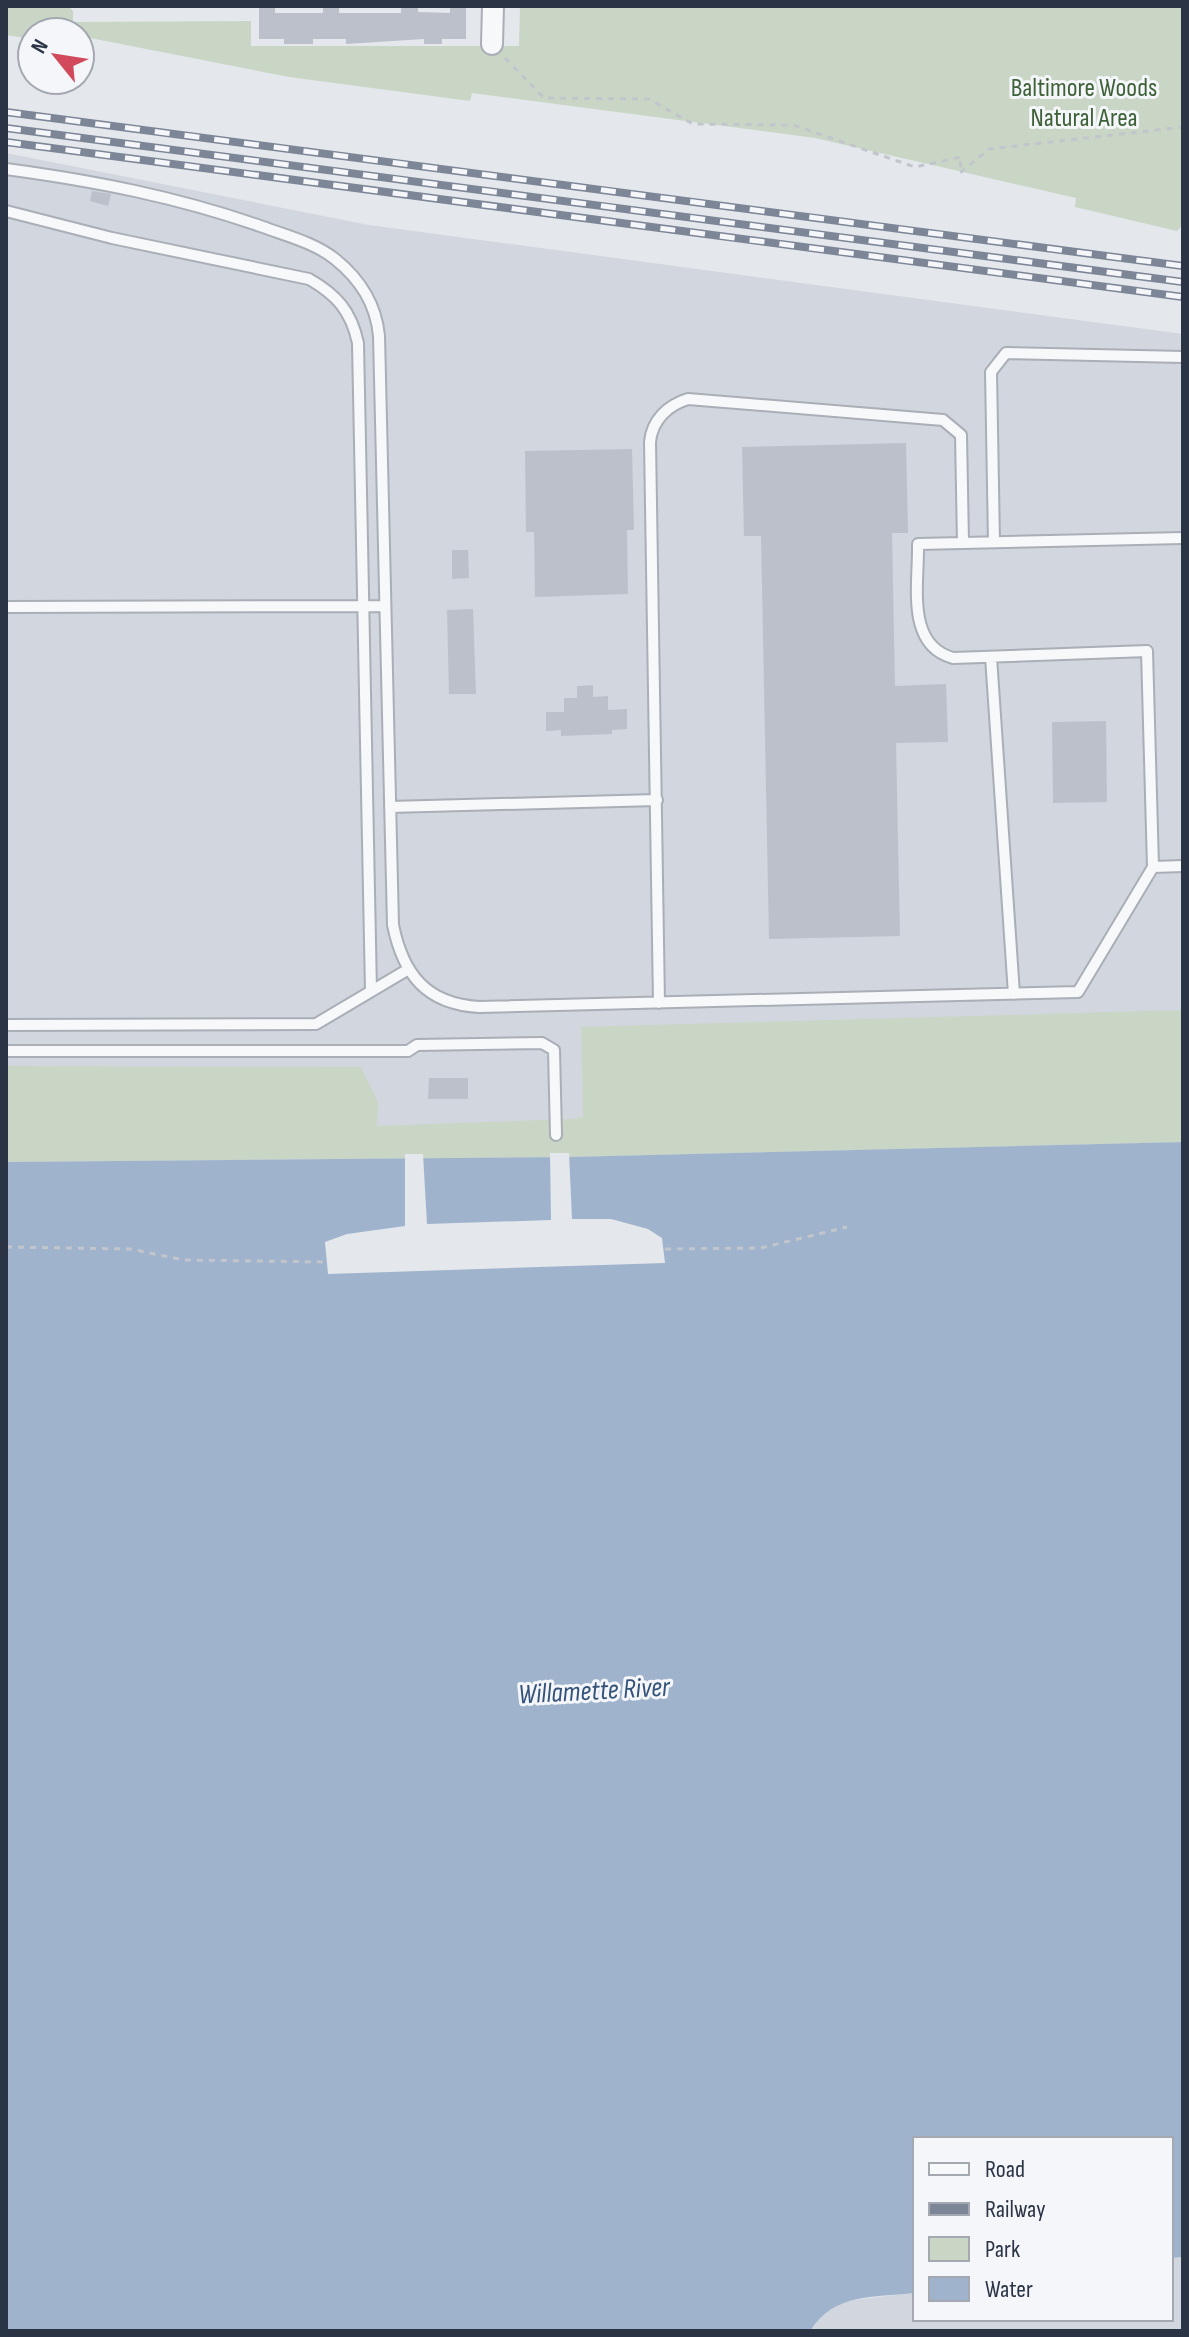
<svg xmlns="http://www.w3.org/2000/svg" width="1189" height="2337" font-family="'Sofia Sans Condensed',sans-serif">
  <rect width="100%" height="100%" fill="#e4e7ec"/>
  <path fill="#d2d6de" d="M 6,153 L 369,225 L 1183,334 L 1183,1142 L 567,1157 L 6,1162 Z
    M 1183,2257 L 1183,2331 L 810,2331 L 822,2312 L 842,2301 L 915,2293 L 915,2319 L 1171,2319 L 1171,2258 Z"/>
  <path fill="#c9d6c5" d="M 6,6 L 68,6 L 73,11 L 73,22 L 251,21 L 251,46 L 519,46 L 520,6 L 1183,6 L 1183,224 L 1177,231 L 1075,207 L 1076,198 L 815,138 L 472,93 L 470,101 L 289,77 L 80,36 L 80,32 L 32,32 L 32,39 L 6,35 Z
    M 1183,1010 L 1183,1142 L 567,1157 L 6,1162 L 6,1066 L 361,1067 L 378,1102 L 377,1126 L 570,1119 L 583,1117 L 581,1027 Z"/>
  <path fill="#9fb4cc" d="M 1183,1142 L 1183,2257 L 1171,2258 L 1171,2139 L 915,2139 L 915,2293 C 873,2298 835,2292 810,2331 L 6,2331 L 6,1162 L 567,1157 Z"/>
  <path fill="#e4e7ec" d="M 550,1153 L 569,1153 L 572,1219 L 611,1219 L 648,1229 L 662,1238 L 665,1263 L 328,1274 L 325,1242 L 347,1234 L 405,1226 L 405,1154 L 423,1154 L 427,1224 L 551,1220 Z"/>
  <path fill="#bbc0ca" d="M 259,6 L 275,6 L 275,13 L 323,13 L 323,6 L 339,7 L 339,13 L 401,13 L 401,6 L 418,6 L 418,12 L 450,13 L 450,6 L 466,6 L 466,39 L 442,39 L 442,44 L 424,44 L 424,39 L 346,44 L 346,39 L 313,39 L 313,44 L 284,44 L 284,39 L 259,39 Z
    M 92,191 L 111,194 L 108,206 L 90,201 Z
    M 906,443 L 908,533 L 892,533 L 895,686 L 946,684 L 948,742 L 896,743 L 900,936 L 769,939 L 761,536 L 744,536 L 742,447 Z
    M 632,449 L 634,530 L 627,530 L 628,594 L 535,597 L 534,532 L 526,532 L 525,451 Z
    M 452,550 L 468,550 L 469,578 L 452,579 Z
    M 473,609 L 476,694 L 449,694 L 447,610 Z
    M 593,685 L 593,697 L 608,696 L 608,710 L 627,709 L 627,729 L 612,730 L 612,734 L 561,736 L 561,730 L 546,731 L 546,712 L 564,712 L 564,698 L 577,698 L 577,686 Z
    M 1106,721 L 1107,802 L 1053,803 L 1052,722 Z
    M 429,1078 L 468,1078 L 468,1099 L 428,1099 Z"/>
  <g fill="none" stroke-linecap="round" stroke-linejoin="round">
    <g stroke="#a9aeb7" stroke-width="14">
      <path id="lane" d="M 6,169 C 95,181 178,197 263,227 C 287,236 315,243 335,259 C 361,280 376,304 379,336 L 393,925 C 403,974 426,1004 479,1007 L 1078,992 L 1153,867 L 1183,866
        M 6,211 L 112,238 L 309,279 C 337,295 351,311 358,343 L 371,991
        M 994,542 L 991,372 L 1006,353 L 1183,357
        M 6,607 L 385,606
        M 991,657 L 1014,994
        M 390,807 L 657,800
        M 1153,867 L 1147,651 L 953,658 C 905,645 919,583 918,544 L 1183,538
        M 659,1003 L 650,442 C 652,420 668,405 688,399 L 943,420 L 961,435 L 963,543
        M 6,1025 L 316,1024 L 407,970
        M 6,1051 L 408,1051 L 417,1045 L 542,1043 L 554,1050 L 556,1135"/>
    </g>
    <g stroke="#a9aeb7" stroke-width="24">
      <path id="street" d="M 492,44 L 493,6"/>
    </g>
    <path stroke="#c2c5cb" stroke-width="3" stroke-dasharray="6 6" stroke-linecap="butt" d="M 505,58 L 544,98 L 649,99 L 693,124 L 793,125 L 915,167 L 961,157 L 960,173 L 989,149 L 1183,127
      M 6,1247 L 130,1249 L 184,1260 L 327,1262
      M 665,1249 L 761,1248 L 847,1227"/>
    <use href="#lane" stroke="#f7f8fa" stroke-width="10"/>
    <use href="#street" stroke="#f7f8fa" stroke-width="20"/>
    <g stroke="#7d8696" stroke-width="8">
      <path id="rail" d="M 6,112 L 1183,266
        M 6,128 L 1183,282
        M 6,142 L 1183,297"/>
    </g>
    <use href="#rail" stroke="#f4f6f9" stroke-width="5" stroke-dasharray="15" stroke-linecap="butt"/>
  </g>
  <g text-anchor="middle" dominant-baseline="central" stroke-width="6" stroke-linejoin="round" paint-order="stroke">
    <g font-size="26" fill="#3f6138" stroke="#f4f6f9">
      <text x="1084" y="88">Baltimore Woods<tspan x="1084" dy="30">Natural Area</tspan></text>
    </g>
    <g font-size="28" font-style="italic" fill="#34527a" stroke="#f4f6f9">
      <text transform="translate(594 1691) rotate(-3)">Willamette River</text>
    </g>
  </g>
  <rect width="1189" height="2337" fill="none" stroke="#2b3445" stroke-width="16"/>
  <rect x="913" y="2137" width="260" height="184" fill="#f4f6f9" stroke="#a4a8b1" stroke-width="2"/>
  <rect x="929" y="2163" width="40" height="12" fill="#f7f8fa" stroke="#a4a8b1" stroke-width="2"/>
  <text x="985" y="2177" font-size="24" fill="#2b3445">Road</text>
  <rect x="929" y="2203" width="40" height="12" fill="#7d8696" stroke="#a4a8b1" stroke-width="2"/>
  <text x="985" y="2217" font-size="24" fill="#2b3445">Railway</text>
  <rect x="929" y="2237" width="40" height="24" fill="#c9d6c5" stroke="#a4a8b1" stroke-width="2"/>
  <text x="985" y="2257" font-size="24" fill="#2b3445">Park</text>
  <rect x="929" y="2277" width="40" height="24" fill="#9fb4cc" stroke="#a4a8b1" stroke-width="2"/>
  <text x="985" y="2297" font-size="24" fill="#2b3445">Water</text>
  <g transform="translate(56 56) rotate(300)"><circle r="38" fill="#f4f6f9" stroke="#a4a8b1" stroke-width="2"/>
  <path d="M0-6L14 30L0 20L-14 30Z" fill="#d1495b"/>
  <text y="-12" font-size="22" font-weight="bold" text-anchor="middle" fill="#2b3445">N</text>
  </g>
</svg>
